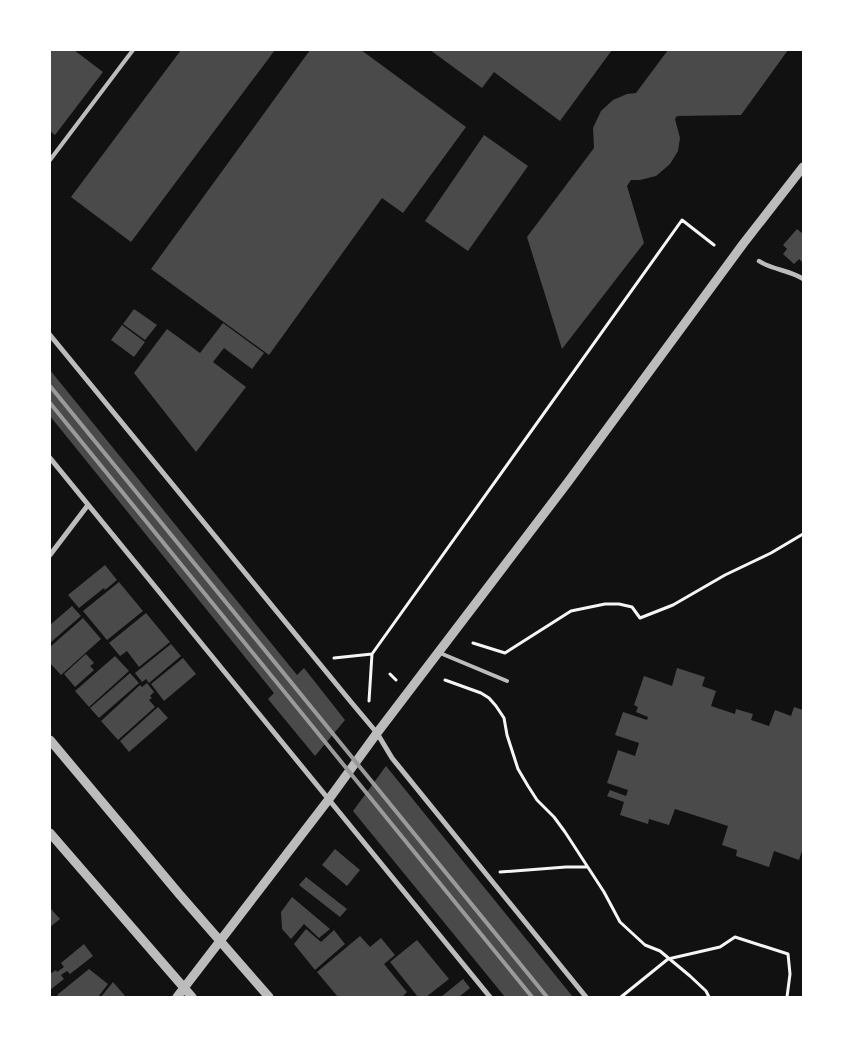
<svg xmlns="http://www.w3.org/2000/svg" width="853" height="1047" font-family="Ubuntu,sans-serif">
  <rect width="100%" height="100%" fill="#111"/>
  <path fill="#4a4a4a" d="M 50,50 L 74,50 L 103,72 L 55,135 L 50,131 Z
    M 181,50 L 275,50 L 131,242 L 71,197 Z
    M 310,50 L 361,50 L 466,127 L 403,213 L 382,198 L 269,355 L 151,269 Z
    M 430,50 L 612,50 L 560,121 L 494,72 L 482,88 Z
    M 668,50 L 788,50 L 741,115 L 677,116 L 675,119 L 680,138 L 678,151 L 670,164 L 656,176 L 640,180 L 631,180 L 627,186 L 644,243 L 562,349 L 527,237 L 594,148 L 593,128 L 601,111 L 613,100 L 627,94 L 636,93 Z
    M 484,135 L 528,166 L 468,251 L 425,221 Z
    M 797,229 L 803,234 L 803,263 L 799,259 L 794,264 L 783,254 L 787,249 L 783,245 Z
    M 134,309 L 157,325 L 145,340 L 123,324 Z
    M 223,323 L 264,353 L 252,369 L 224,348 L 213,362 L 246,387 L 196,452 L 134,373 L 167,329 L 200,353 Z
    M 122,325 L 145,342 L 134,357 L 111,340 Z
    M 50,370 L 297,675 L 304,668 L 345,720 L 315,756 L 268,699 L 274,693 L 50,416 Z
    M 105,565 L 117,580 L 105,590 L 104,588 L 79,608 L 68,595 Z
    M 119,582 L 143,611 L 107,640 L 83,611 Z
    M 72,606 L 81,616 L 50,643 L 50,625 Z
    M 146,613 L 170,642 L 139,667 L 127,651 L 120,656 L 109,643 Z
    M 83,618 L 101,639 L 61,675 L 50,663 L 50,647 Z
    M 171,644 L 181,656 L 149,683 L 146,679 L 142,682 L 135,673 Z
    M 86,654 L 94,663 L 90,666 L 94,670 L 75,687 L 64,674 Z
    M 115,656 L 129,671 L 89,707 L 75,691 Z
    M 183,658 L 196,674 L 164,701 L 151,684 Z
    M 677,668 L 705,677 L 702,686 L 716,691 L 711,706 L 735,714 L 736,709 L 753,714 L 751,720 L 769,726 L 775,710 L 791,716 L 794,707 L 803,710 L 803,848 L 799,860 L 774,851 L 769,867 L 736,856 L 737,850 L 722,845 L 728,826 L 675,809 L 669,825 L 649,819 L 648,824 L 620,815 L 624,802 L 607,796 L 610,790 L 626,796 L 628,790 L 607,783 L 618,750 L 635,756 L 639,743 L 615,735 L 623,712 L 647,720 L 648,717 L 636,712 L 638,707 L 634,705 L 644,676 L 672,686 Z
    M 130,673 L 139,683 L 99,718 L 90,708 Z
    M 147,683 L 154,692 L 150,696 L 152,698 L 149,700 L 155,707 L 118,740 L 101,721 L 140,685 L 142,687 Z
    M 158,707 L 168,718 L 129,752 L 120,741 Z
    M 386,766 L 573,997 L 505,997 L 353,811 Z
    M 335,849 L 360,870 L 347,886 L 322,865 Z
    M 306,877 L 347,909 L 340,917 L 299,885 Z
    M 292,897 L 330,929 L 319,938 L 304,924 L 291,939 L 282,929 L 281,912 Z
    M 50,908 L 60,919 L 50,927 Z
    M 306,929 L 321,942 L 334,930 L 345,944 L 315,970 L 294,944 Z
    M 360,936 L 370,947 L 381,938 L 395,955 L 384,964 L 407,992 L 402,997 L 338,997 L 317,972 Z
    M 417,940 L 449,979 L 426,997 L 418,997 L 390,962 Z
    M 84,944 L 93,956 L 70,974 L 67,971 L 61,975 L 64,979 L 50,990 L 50,974 L 56,970 L 57,972 L 64,967 L 61,963 Z
    M 89,969 L 108,984 L 98,997 L 60,997 L 57,995 Z
    M 463,979 L 470,988 L 459,997 L 441,997 Z
    M 113,982 L 126,997 L 101,997 Z"/>
  <g fill="none" stroke-linecap="round" stroke-linejoin="round">
    <path stroke="#f5f5f5" stroke-width="3" d="M 473,643 L 505,653 L 571,611 L 605,604 L 619,604 L 632,607 L 640,618 L 673,605 L 725,575 L 771,553 L 803,534
      M 334,658 L 372,654 L 682,220 L 714,245
      M 390,674 L 396,680
      M 445,680 L 481,693 L 489,698 L 496,706 L 504,718 L 507,735 L 518,769 L 528,786 L 537,800 L 554,817 L 565,832 L 604,892 L 620,922 L 645,945 L 660,951 L 690,976 L 706,991 L 709,997
      M 369,701 L 372,654
      M 500,872 L 566,867 L 586,867
      M 621,997 L 668,959 L 720,947 L 735,937 L 788,954 L 790,974 L 787,997"/>
    <path stroke="#bcbcbc" stroke-width="4" d="M 50,160 L 133,50
      M 440,653 L 507,681"/>
    <path stroke="#bcbcbc" stroke-width="4.5" d="M 759,261 C 772,270 790,270 803,279"/>
    <path stroke="#bcbcbc" stroke-width="5" d="M 50,335 L 351,702 L 377,733 L 392,758 L 586,997
      M 50,458 L 490,997
      M 50,555 L 88,505"/>
    <path stroke="#bcbcbc" stroke-width="9" d="M 50,740 L 180,895 L 269,997
      M 50,833 L 192,997
      M 177,997 L 329,799 L 377,733 L 568,482 L 743,244 L 803,167"/>
    <path stroke="#9a9a9a" stroke-width="4" d="M 50,386 L 547,997
      M 50,403 L 532,997"/>
  </g>
  <rect width="853" height="1047" fill="none" stroke="#ffffff" stroke-width="102"/>
</svg>
